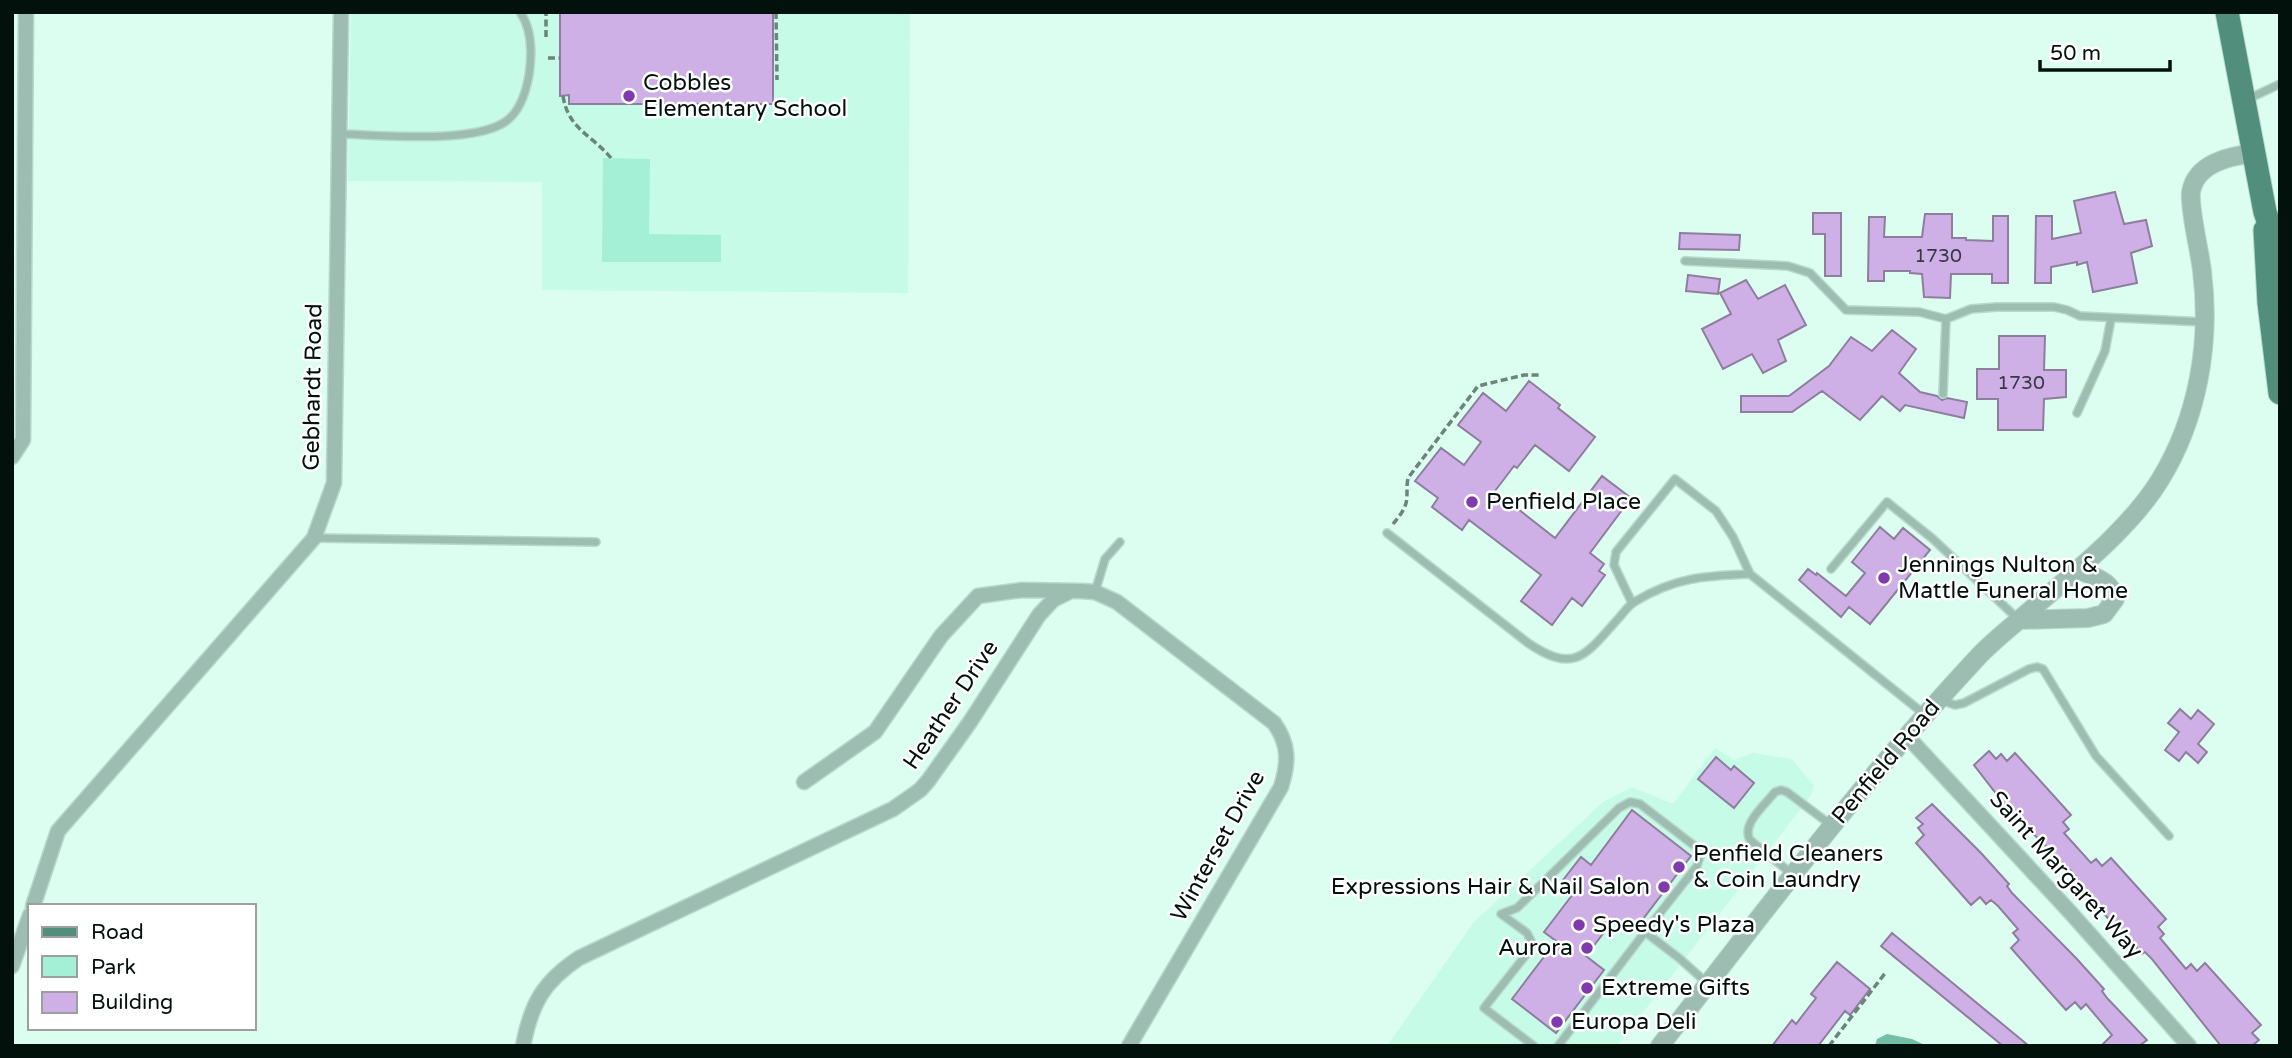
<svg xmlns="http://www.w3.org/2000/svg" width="2292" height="1058" font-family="'Varela Round',sans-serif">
  <rect width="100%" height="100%" fill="#dbfef1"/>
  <path fill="#c6fbe8" d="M 351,12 L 910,12 L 908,293 L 542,290 L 542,182 L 348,181 Z
    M 1715,748 L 1734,760 L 1753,753 L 1792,759 L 1814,786 L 1810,797 L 1617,1046 L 1387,1046 L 1474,922 L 1603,802 L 1632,787 L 1673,804 Z"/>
  <path fill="#a4f0d7" d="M 603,158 L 650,159 L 649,234 L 721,235 L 721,262 L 602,262 Z"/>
  <path fill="#73bea6" d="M 1887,1034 L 1912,1039 L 1927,1046 L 1875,1046 L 1877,1039 Z"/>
  <path fill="#ceb0e7" stroke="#8e7e9c" stroke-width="2" d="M 560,12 L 773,12 L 773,104 L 569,104 L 569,95 L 560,96 Z
    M 2115,192 L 2124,224 L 2146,220 L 2152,246 L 2131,253 L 2137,283 L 2093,292 L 2087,262 L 2077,265 L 2077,262 L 2051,267 L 2051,283 L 2035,283 L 2036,216 L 2052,216 L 2052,239 L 2081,233 L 2074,201 Z
    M 1813,213 L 1841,213 L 1841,276 L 1825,276 L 1825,234 L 1813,234 Z
    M 1925,214 L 1952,214 L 1952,238 L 1966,238 L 1966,240 L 1993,241 L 1993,216 L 2008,216 L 2008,283 L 1992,283 L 1992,274 L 1951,274 L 1950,298 L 1924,297 L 1922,274 L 1910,273 L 1910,271 L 1884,271 L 1884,281 L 1868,281 L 1869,217 L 1885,217 L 1884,237 L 1922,237 Z
    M 1680,233 L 1740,235 L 1739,250 L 1679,249 Z
    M 1688,275 L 1720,279 L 1718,294 L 1686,291 Z
    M 1746,280 L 1758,299 L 1785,285 L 1806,325 L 1778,340 L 1786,361 L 1763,373 L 1752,354 L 1723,369 L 1702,329 L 1731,314 L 1720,293 Z
    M 1892,330 L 1916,349 L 1899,373 L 1920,392 L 1937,396 L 1942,400 L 1947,398 L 1967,402 L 1964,418 L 1905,405 L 1900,411 L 1882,396 L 1860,420 L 1822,391 L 1792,412 L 1741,412 L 1741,396 L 1789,396 L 1829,366 L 1851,337 L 1872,351 Z
    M 1999,336 L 2045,336 L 2044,370 L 2066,370 L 2066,397 L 2044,399 L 2043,430 L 1998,430 L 1998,399 L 1977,399 L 1977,369 L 1999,369 Z
    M 1529,381 L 1560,405 L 1558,408 L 1595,437 L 1569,471 L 1535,445 L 1517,468 L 1514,466 L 1495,491 L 1555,538 L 1602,476 L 1631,498 L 1590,553 L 1604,564 L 1599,571 L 1605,575 L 1582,606 L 1572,598 L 1552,625 L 1521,601 L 1541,575 L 1469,520 L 1462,530 L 1432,507 L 1438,498 L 1415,481 L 1441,448 L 1464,465 L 1481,442 L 1458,425 L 1483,393 L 1506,411 Z
    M 1880,527 L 1894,539 L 1903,528 L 1930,550 L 1870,624 L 1849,607 L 1841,617 L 1799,580 L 1808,569 L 1816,575 L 1817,573 L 1846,596 L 1865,573 L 1852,562 Z
    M 2180,709 L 2191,719 L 2198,710 L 2214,724 L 2198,744 L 2207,752 L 2198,763 L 2186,752 L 2179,761 L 2165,750 L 2179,732 L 2168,723 Z
    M 1989,751 L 1996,759 L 2001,754 L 2007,761 L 2015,753 L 2071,815 L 2063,822 L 2069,829 L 2064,833 L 2091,863 L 2096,859 L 2102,866 L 2111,858 L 2166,919 L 2158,927 L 2164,934 L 2160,938 L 2186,969 L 2191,964 L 2197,971 L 2205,963 L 2261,1025 L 2252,1033 L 2259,1040 L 2252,1046 L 2221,1046 L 2151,958 L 2145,952 L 2142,954 L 2120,929 L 2118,930 L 2073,878 L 2076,876 L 2008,809 L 1974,765 Z
    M 1716,757 L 1731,770 L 1734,766 L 1754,783 L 1734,808 L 1698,779 Z
    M 1932,804 L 1981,853 L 2009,884 L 2007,886 L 2012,893 L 2076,958 L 2104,989 L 2102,991 L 2107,998 L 2147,1040 L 2139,1046 L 2101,1046 L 2112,1035 L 2086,1004 L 2081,1009 L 2075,1002 L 2066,1010 L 2011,948 L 2019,940 L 2013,933 L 2018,929 L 1998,906 L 1991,900 L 1986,904 L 1980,897 L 1971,905 L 1916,843 L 1924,835 L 1918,828 L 1923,824 L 1916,818 Z
    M 1632,810 L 1691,856 L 1633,932 L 1615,918 L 1586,956 L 1604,970 L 1556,1033 L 1512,999 L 1556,941 L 1544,932 L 1576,890 L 1563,880 L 1581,857 L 1591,865 Z
    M 1892,933 L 2029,1046 L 2003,1046 L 1881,946 Z
    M 1837,962 L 1870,989 L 1850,1015 L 1845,1011 L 1818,1046 L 1772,1046 L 1792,1020 L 1796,1024 L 1816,998 L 1811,994 Z"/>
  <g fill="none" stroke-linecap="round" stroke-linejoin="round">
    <g stroke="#b8d8cc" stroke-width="10">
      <path id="service" d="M 2248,99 L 2280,84
        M 340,134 C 381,135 472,144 505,122 C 520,112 526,92 529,75 C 532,55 532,29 520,12
        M 1685,261 L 1788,266 L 1810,273 L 1846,310 L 1919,312 L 1946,319 L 1971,309 L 1997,307 L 2054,307 L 2067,310 L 2080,316 L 2204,322
        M 1943,394 L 1946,319
        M 2077,413 L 2105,351 L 2111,319
        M 1387,533 L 1528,643 C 1574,674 1585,656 1617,620 C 1623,614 1628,605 1636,601 C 1676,577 1705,576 1750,574 L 1924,714
        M 315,538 L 596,542
        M 1831,569 L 1887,502 L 1933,539 L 2019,620
        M 1095,592 L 1105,559 L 1120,542
        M 1632,603 L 1614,565 L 1616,552 L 1675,479 L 1716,511 L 1733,537 L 1750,574
        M 1941,700 L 1955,705 L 1964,703 L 2029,669 L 2037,667 L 2043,669 L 2096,756 L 2169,836
        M 1792,874 L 1750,840 C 1741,824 1765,805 1775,792 L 1781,790 L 1787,792 L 1831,825
        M 1534,1046 L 1484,1008 L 1529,951 L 1532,943 L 1527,933 L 1501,914 L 1517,908 L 1619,808 L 1630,802 L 1640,804 L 1696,847 L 1700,856 L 1697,866 L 1645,932 L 1679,958 L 1707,983
        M 1558,1046 L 1645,932"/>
    </g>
    <g stroke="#b8d8cc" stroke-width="17">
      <path id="minor" d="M 12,457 L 23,440 L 26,12
        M 1907,736 L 2070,912 L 2189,1046
        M 804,782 L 875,732 L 941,636 L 978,596 L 1022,590 L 1081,591 L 1095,592 L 1117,602 L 1274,723 C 1289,744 1289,762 1281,787 L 1129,1046
        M 33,906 L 58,831 L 314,538 L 334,483 L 341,12
        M 12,966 L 30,915
        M 523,1046 C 531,1004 543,982 579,958 L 893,809 L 920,790 L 928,781 L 970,722 L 1039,615 L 1053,600 L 1067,593"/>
    </g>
    <g stroke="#b8d8cc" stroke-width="20">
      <path id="tertiary" d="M 2019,620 L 2088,618 L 2104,614 L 2115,599 C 2112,580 2093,577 2077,569
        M 1660,1046 C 1762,914 1863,780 1977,658 C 1990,644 2005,632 2019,620 C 2066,579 2128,532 2160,480 C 2198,418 2211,343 2202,271 C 2200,252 2189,209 2191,192 C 2196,163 2230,156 2254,153"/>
    </g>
    <g stroke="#b8d8cc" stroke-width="25">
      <path id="primary" d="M 2227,12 L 2265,212 L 2280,255
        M 2265,230 L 2269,303 L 2280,393"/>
    </g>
    <path stroke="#6c847b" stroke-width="3.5" stroke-dasharray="7 3.5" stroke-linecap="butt" d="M 776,12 L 777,80
      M 546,37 L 546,12
      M 548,58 L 560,58
      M 563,96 C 568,129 592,135 611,158
      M 1393,524 C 1398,518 1404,511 1406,503 C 1408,495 1406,487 1408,478 L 1478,386 L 1524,375 L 1539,375
      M 1829,1046 L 1886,972"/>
    <use href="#service" stroke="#9ebdb2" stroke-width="7"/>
    <use href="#minor" stroke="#9ebdb2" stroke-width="14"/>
    <use href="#tertiary" stroke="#9ebdb2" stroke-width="18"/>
    <use href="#primary" stroke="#518e7b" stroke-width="23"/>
  </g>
  <g fill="#7f3aad" stroke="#fff" stroke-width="2.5">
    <circle cx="629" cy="96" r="7"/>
    <circle cx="1472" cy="502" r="7"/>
    <circle cx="1884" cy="578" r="7"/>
    <circle cx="1679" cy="867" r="7"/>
    <circle cx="1664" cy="887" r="7"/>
    <circle cx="1579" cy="925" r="7"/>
    <circle cx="1587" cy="948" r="7"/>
    <circle cx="1587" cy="988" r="7"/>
    <circle cx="1557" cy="1022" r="7"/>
  </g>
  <g text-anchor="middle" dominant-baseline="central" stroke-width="5" stroke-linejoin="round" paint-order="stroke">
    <g font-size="19" fill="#363943">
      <text x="1938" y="256">1730</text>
      <text x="2021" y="383">1730</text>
    </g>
    <g font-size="23" fill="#03110c" stroke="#fff" text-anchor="start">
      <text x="643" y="83">Cobbles<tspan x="643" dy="26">Elementary School</tspan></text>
      <text x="1486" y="502">Penfield Place</text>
      <text x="1898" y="565">Jennings Nulton &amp;<tspan x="1898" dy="26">Mattle Funeral Home</tspan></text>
      <text x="1693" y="854">Penfield Cleaners<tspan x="1693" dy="26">&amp; Coin Laundry</tspan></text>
      <text x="1650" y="887" text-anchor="end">Expressions Hair &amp; Nail Salon</text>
      <text x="1593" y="925">Speedy's Plaza</text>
      <text x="1573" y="948" text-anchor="end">Aurora</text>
      <text x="1601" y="988">Extreme Gifts</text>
      <text x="1571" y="1022">Europa Deli</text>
    </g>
    <g font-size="23" fill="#03110c" stroke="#fff">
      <text transform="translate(313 387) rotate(-89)">Gebhardt Road</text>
      <text transform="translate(951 705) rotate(-56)">Heather Drive</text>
      <text transform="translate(1886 762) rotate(-50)">Penfield Road</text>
      <text transform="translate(1218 846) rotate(-61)">Winterset Drive</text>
      <text transform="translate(2066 875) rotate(48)">Saint Margaret Way</text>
    </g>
  </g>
  <rect width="2292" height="1058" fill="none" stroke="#03110c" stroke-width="28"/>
  <rect x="28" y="904" width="228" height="126" fill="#ffffff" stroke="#9aa09e" stroke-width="2"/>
  <rect x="42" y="927" width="35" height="10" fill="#518e7b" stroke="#9aa09e" stroke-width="2"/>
  <text x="91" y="939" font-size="21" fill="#03110c">Road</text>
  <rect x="42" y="956" width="35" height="21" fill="#a4f0d7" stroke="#9aa09e" stroke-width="2"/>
  <text x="91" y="974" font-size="21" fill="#03110c">Park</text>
  <rect x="42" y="992" width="35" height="21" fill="#ceb0e7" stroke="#9aa09e" stroke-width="2"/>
  <text x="91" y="1009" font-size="21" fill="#03110c">Building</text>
  <path d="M2040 60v10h130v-10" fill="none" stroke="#03110c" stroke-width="3.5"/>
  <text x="2050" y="60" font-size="21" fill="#03110c" stroke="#ffffff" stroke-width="5" paint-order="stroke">50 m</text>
</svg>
